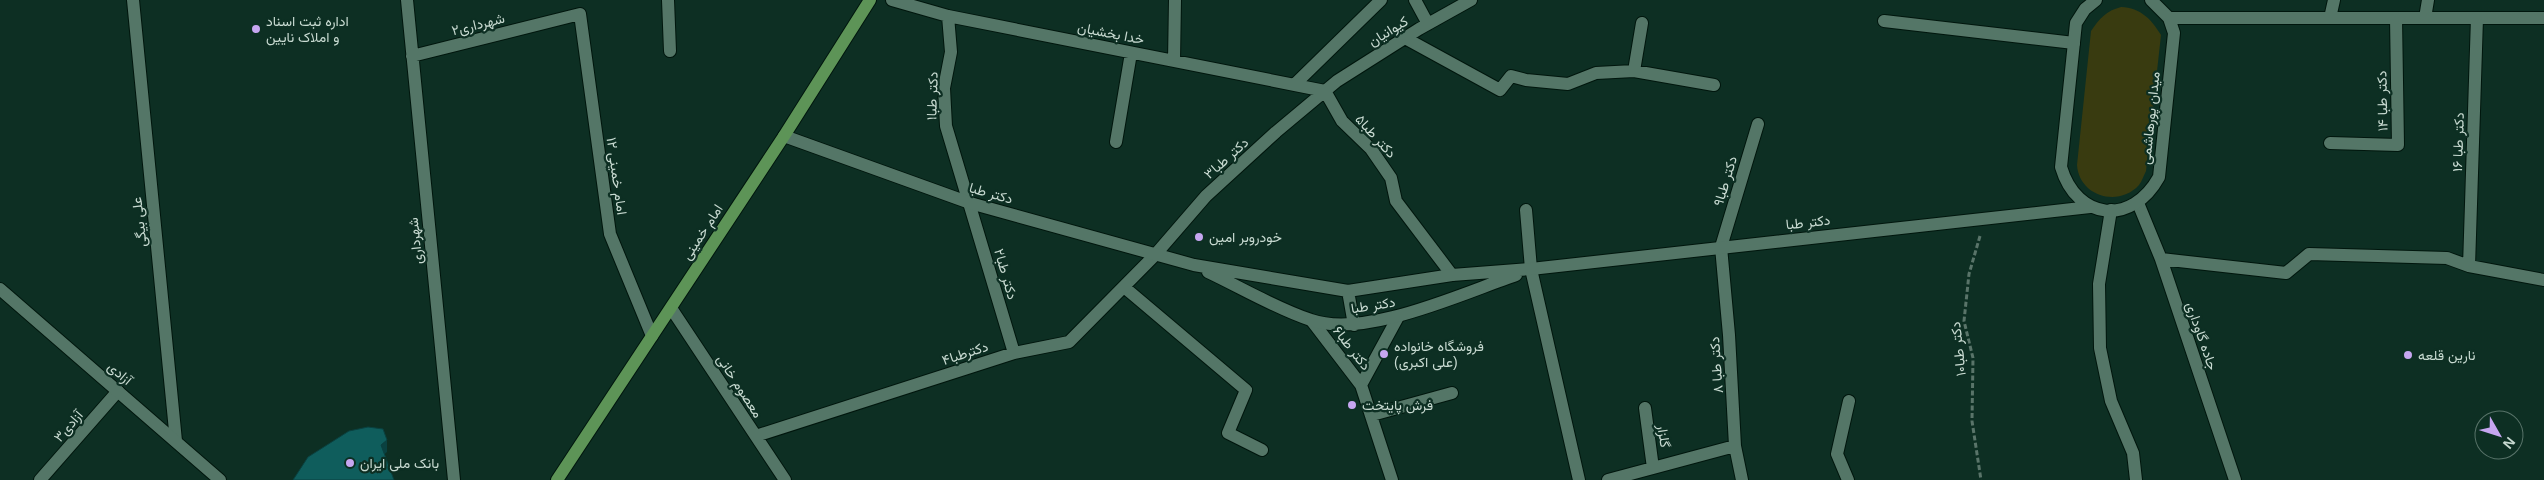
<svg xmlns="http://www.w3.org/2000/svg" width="2544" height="480" font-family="Helvetica,Vazirmatn,sans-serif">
  <rect width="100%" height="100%" fill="#0d2f23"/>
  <path fill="#393b10" d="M 2121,7 C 2141,8 2151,19 2161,35 L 2146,171 C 2144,175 2142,181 2139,185 C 2118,208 2079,196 2077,165 L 2091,31 C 2100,18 2106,11 2121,7 Z"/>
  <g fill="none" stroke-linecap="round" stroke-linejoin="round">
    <g stroke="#00160d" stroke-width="14">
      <path id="minor" d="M 133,0 L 176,441
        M 407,0 L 454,480
        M 668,0 L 670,51
        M 892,0 L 948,16 L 1325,91
        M 1415,0 L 1428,24
        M 948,16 L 951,52 L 944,88 L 946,126 L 1014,353
        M 2330,18 L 2334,0
        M 2425,18 L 2428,0
        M 1884,21 L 2074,43
        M 1405,38 L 1500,90 L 1511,76 L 1526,80 L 1568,84 L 1596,73 L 1634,71 L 1714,85
        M 412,56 L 580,14 L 610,234 L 652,336
        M 1174,61 L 1175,0
        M 1634,71 L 1642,23
        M 1294,85 L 1381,0
        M 1325,91 L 1342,121 L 1371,149 L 1391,178 L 1396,201 L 1452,275
        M 1116,142 L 1131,53
        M 2330,143 L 2398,145 L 2396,18
        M 2138,203 L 2161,259 L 2235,480
        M 1526,210 L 1531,269 L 1579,480
        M 2111,210 L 2099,284 L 2100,348 L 2111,401 L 2133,453 L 2136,480
        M 2161,259 L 2286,273 L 2309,254 L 2447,258 L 2469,266 L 2544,280
        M 2469,266 L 2477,18
        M 1124,287 L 1246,390 L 1228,433 L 1262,450
        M 671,308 L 785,480
        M 1312,321 L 1361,385 L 1392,480
        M 1361,385 L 1398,317
        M 1645,408 L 1653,468
        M 1372,415 L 1452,393
        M 756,436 L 1014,353 L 1069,342 L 1155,255 L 1206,196 L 1276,132 L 1337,81 L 1419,29 L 1471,0
        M 40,480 L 118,391
        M 1608,480 L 1735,446
        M 1742,480 L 1735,446 L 1729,335 L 1721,247 L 1758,124
        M 1848,480 L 1837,454 L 1849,401"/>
    </g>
    <g stroke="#00160d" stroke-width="14">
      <path id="tertiary" d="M 2096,0 L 2085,9 L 2076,23 L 2061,167 C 2077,221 2132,226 2159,177 L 2174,33 L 2169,18 L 2151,0
        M 2169,18 L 2544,18
        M 784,136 L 970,203 L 1194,265 L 1348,291 L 1452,275 L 1531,269 L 2090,207
        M 1208,272 C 1240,287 1277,309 1311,320 C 1365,339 1463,293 1516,275
        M 0,289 L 220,480
        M 1348,291 L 1354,325"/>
    </g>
    <g stroke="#00160d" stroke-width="14">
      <path id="primary" d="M 557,480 L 784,136 L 870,0"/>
    </g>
    <path stroke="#597469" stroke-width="3" stroke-dasharray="5 2.5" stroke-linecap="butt" d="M 1980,236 L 1969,274 L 1964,321 L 1973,358 L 1972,421 L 1981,480"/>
    <use href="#minor" stroke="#547667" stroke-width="12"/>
    <use href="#tertiary" stroke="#547667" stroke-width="12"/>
    <use href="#primary" stroke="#5d9457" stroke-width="12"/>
  </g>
  <path fill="#0a4140" d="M 387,440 L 387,452 L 381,457 L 381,445 Z"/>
  <path fill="#0f5d5c" stroke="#0a4140" d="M 368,427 L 383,429 L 387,440 L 381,445 L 394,480 L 293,480 L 308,457 L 349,431 Z"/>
  <g fill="#c6a6f0" stroke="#0d2f23" stroke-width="2">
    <circle cx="256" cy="29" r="5"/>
    <circle cx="1199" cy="237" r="5"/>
    <circle cx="1384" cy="354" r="5"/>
    <circle cx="2408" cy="355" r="5"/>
    <circle cx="1352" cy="405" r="5"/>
    <circle cx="350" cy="463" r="5"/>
  </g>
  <g text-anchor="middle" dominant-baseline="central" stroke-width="4.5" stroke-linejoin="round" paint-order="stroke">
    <g font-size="14" fill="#c8dad1" stroke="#0d2f23" text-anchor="start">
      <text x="266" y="21">اداره ثبت اسناد<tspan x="266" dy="16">و املاک نایین</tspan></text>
      <text x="1209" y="237">خودروبر امین</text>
      <text x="1394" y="346">فروشگاه خانواده<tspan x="1394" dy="16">(علی اکبری)</tspan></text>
      <text x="2418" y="355">نارین قلعه</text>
      <text x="1362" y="405">فرش پایتخت</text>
      <text x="360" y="463">بانک ملی ایران</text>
    </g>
    <g font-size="14" fill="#c8dad1" stroke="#0d2f23">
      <text transform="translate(478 24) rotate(-14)">شهرداری۲</text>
      <text transform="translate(1388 31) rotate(-32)">کیوانیان</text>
      <text transform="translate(1111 33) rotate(11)">خدا بخشیان</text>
      <text transform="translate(932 96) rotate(-88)">دکتر طبا۱</text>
      <text transform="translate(2382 101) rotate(-91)">دکتر طبا ۱۴</text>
      <text transform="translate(2150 118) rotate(-84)">میدان پورهاشمی</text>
      <text transform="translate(1376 136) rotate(48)">دکتر طبا۵</text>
      <text transform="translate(2458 142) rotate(-88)">دکتر طبا ۱۶</text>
      <text transform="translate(1226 158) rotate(-42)">دکتر طبا۳</text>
      <text transform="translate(617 176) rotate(82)">امام خمینی ۱۲</text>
      <text transform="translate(1725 181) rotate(-73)">دکتر طبا۹</text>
      <text transform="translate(991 193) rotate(16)">دکتر طبا</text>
      <text transform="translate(139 222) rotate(-96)">علی بیگی</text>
      <text transform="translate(1808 222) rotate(-6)">دکتر طبا</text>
      <text transform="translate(702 232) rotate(-57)">امام خمینی</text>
      <text transform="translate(415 241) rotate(-96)">شهرداری</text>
      <text transform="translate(1006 274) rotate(74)">دکتر طبا۲</text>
      <text transform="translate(1373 305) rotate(-9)">دکتر طبا</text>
      <text transform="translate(2202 336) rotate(71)">جاده گاوداری</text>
      <text transform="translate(1352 348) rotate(52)">دکتر طبا۶</text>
      <text transform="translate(1958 349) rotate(-96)">دکتر طبا۱۰</text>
      <text transform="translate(965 353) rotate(-18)">دکترطبا۴</text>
      <text transform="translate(1716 365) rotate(-94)">دکتر طبا ۸</text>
      <text transform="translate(120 373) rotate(41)">آزادی</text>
      <text transform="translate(740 386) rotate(57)">معصوم خانی</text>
      <text transform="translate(68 426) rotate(-49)">آزادی۳</text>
      <text transform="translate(1664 436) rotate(82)">گلزار</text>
    </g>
  </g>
  <g transform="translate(2499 435) rotate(129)"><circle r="24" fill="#0d2f23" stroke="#587369"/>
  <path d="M0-4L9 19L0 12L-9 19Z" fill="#c6a6f0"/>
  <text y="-8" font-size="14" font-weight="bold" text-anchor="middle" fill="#c8dad1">N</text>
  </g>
</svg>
